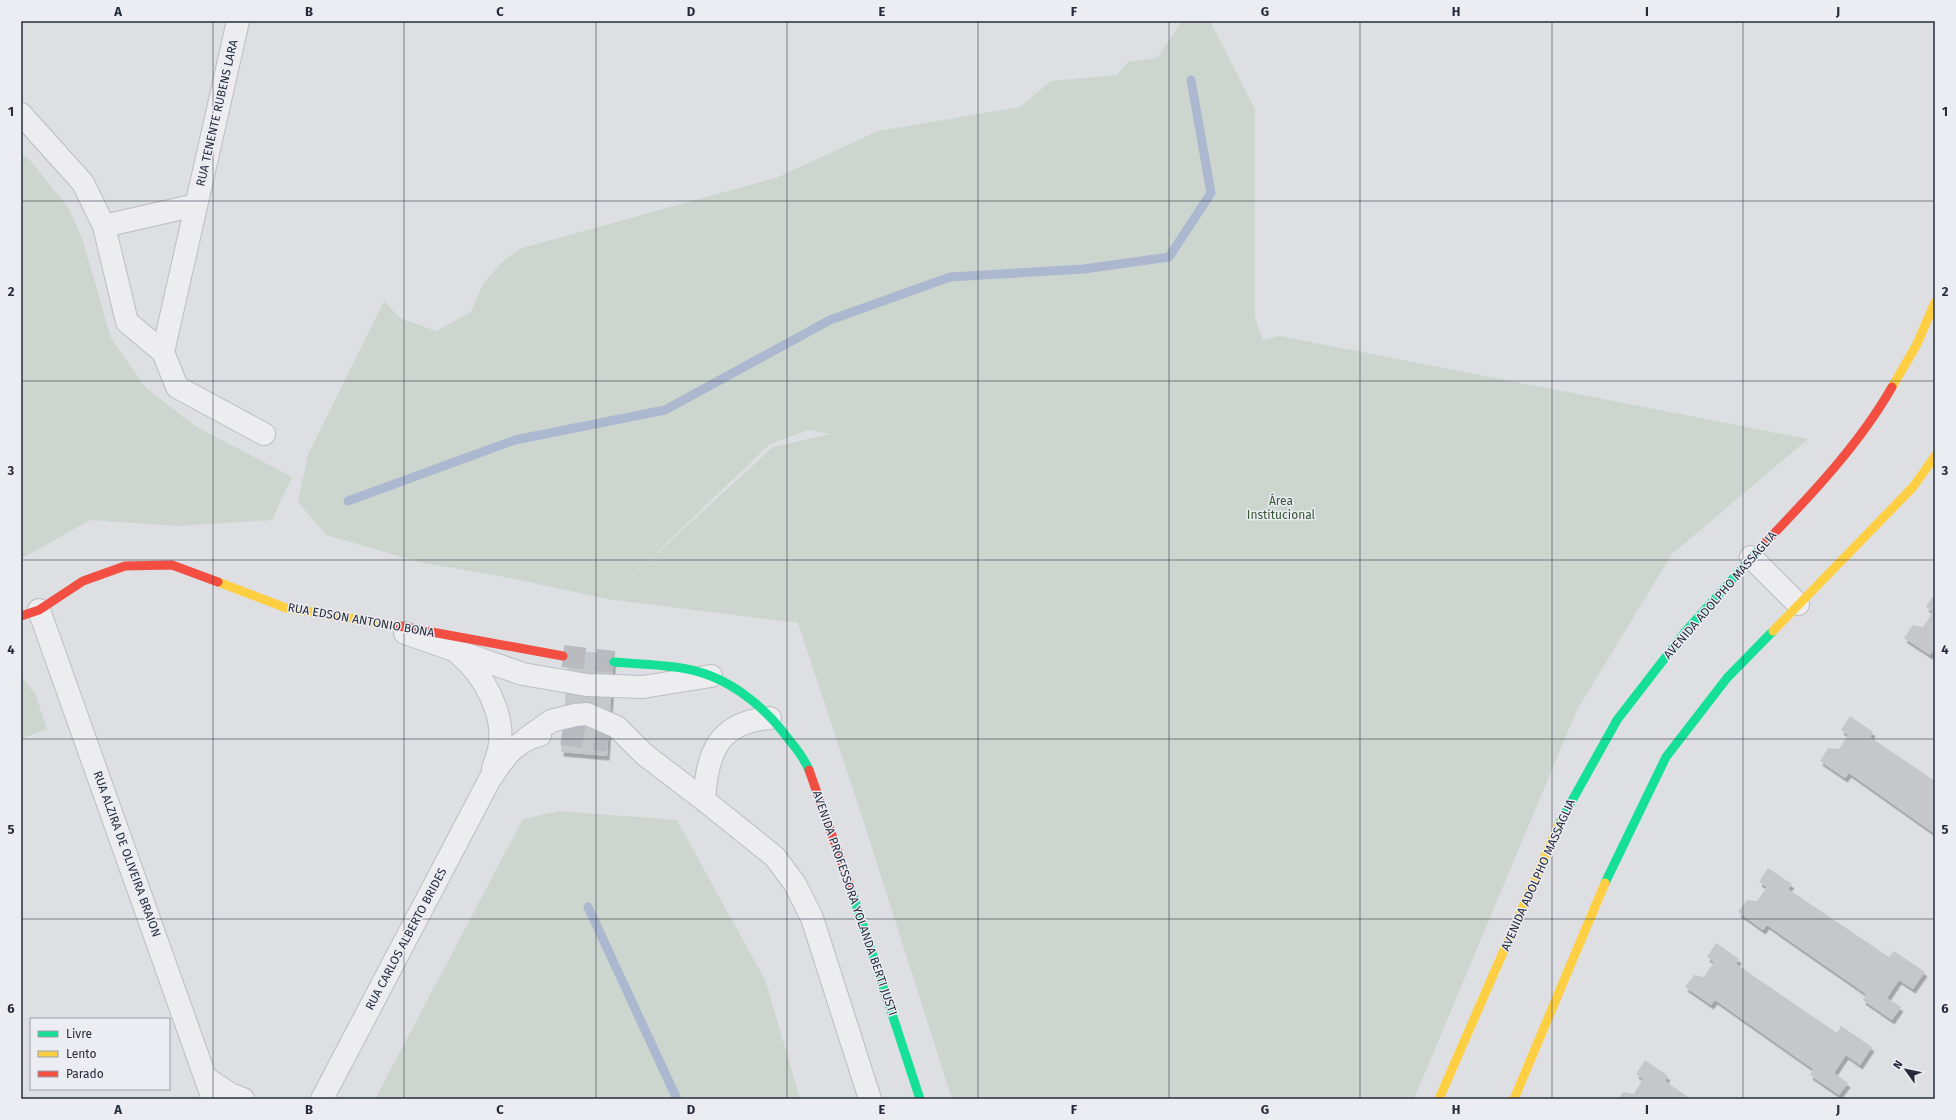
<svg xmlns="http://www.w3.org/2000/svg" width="1956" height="1120" font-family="'Fira Sans',sans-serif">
  <defs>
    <filter id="shadow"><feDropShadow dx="2.5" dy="4.5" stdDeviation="0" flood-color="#0004"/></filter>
  </defs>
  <rect width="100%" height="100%" fill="#dedfe3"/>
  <path fill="#cdd6ce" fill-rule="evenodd" d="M 1182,21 L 1210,21 L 1255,109 L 1255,317 L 1263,340 L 1280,336 L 1808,439 L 1672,554 L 1577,710 L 1414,1099 L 952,1099 L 864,823 L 798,623 L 607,599 L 510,578 L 419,562 L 326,535 L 298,502 L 308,455 L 384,301 L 400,318 L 436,331 L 471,312 L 483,284 L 502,262 L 519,249 L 778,177 L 878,131 L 1020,107 L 1051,81 L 1117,75 L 1128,62 L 1157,58 ZM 808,430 L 830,434 L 773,447 L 630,578 L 770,444 Z
    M 21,154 L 29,159 L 68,207 L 82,238 L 111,338 L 146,388 L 197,427 L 292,477 L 272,520 L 177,526 L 90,520 L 21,559 Z
    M 21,676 L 35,693 L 47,729 L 21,739 Z
    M 559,811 L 677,820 L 766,982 L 800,1099 L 375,1099 L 523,819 Z"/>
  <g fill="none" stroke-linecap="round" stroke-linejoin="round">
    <path stroke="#acb8cf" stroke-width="9" d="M 348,501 L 515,440 L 665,410 L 830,320 L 950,277 L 1084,269 L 1169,257 L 1211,193 L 1191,80
      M 588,907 L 677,1099"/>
  </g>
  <path fill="#c6c7cb" filter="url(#shadow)" d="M 1935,593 L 1935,651 L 1934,650 L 1930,655 L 1904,638 L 1913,625 L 1923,627 L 1933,612 L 1926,607 Z
    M 569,650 L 614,654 L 607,756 L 561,752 Z
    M 1850,716 L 1873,732 L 1870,737 L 1935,781 L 1935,834 L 1849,773 L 1845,778 L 1820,761 L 1828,748 L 1839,749 L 1848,735 L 1841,730 Z
    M 1768,868 L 1792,884 L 1788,889 L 1889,957 L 1894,951 L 1925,972 L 1913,989 L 1899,980 L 1887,998 L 1901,1007 L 1892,1020 L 1863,1000 L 1866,994 L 1767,925 L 1763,930 L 1738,912 L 1747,900 L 1757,901 L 1767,887 L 1759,882 Z
    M 1716,943 L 1739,959 L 1736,964 L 1837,1033 L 1841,1026 L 1872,1047 L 1860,1065 L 1846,1055 L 1834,1073 L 1848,1083 L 1839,1095 L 1810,1075 L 1813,1069 L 1715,1000 L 1711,1005 L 1685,987 L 1694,975 L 1704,977 L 1714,962 L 1707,957 Z
    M 1645,1060 L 1668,1076 L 1665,1081 L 1691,1099 L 1618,1099 L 1623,1092 L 1634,1094 L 1643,1079 L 1636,1074 Z"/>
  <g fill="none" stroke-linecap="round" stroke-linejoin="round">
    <path stroke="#b9bbc1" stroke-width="22" stroke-dasharray="22 11" stroke-linecap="butt" d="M 562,734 L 608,741"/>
    <path stroke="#b9bbc1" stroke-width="22" stroke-dasharray="22 11" stroke-linecap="butt" d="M 563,656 L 614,662"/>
    <g stroke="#bcbdc1" stroke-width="24">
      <path id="street" d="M 21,114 L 83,183 L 104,226 L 127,322 L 163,352 L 177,387 L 264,434
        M 104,226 L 196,205
        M 163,352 L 238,21
        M 1751,557 L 1798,604
        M 39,610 L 213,1099
        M 405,633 L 523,674 L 587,685 L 643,687 L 711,676
        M 459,654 C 483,674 504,712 500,744 C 499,752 496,760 493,768
        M 527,738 L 551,721 L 575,715 L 587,714 L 617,727 L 645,755 L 704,800 L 775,857 L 795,884 L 812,918 L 870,1099
        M 704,800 C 707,753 718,722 770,718
        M 206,1078 L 230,1094 L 243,1099
        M 322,1099 L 490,779 C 504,758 515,741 540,735"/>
    </g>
    <use href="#street" stroke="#ededf0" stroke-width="22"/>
    <path stroke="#16e098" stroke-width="9" d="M 614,662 C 646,665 681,664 711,676 C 739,687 765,709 783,732 C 792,744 803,755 809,770
      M 1559,824 L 1617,720 L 1685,632 L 1764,544
      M 849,883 L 920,1099
      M 1605,883 L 1666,757 L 1727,678 L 1773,631"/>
    <path stroke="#ffcf43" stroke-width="9" d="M 1892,387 L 1917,344 L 1935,302
      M 218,582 L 286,608 L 399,626
      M 1773,631 L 1913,487 L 1935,456
      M 1439,1099 L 1559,824
      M 1514,1099 L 1605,883"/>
    <path stroke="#f24e42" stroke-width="9" d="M 1764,544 C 1810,496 1859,445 1892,387
      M 21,616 L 39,610 L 83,581 L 125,566 L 172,565 L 218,582
      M 399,626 L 563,656
      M 809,770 L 849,883"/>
  </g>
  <path fill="none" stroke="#262b3b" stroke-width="1" stroke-opacity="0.55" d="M 213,21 L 213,1099M 404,21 L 404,1099M 596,21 L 596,1099M 787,21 L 787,1099M 978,21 L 978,1099M 1169,21 L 1169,1099M 1360,21 L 1360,1099M 1552,21 L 1552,1099M 1743,21 L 1743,1099M 21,201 L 1935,201M 21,381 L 1935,381M 21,560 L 1935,560M 21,739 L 1935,739M 21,919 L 1935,919"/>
  <g text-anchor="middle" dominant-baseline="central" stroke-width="3" stroke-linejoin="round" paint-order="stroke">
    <g font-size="12" fill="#262b3b" stroke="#ebedf3">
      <text transform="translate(217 113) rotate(-77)">RUA TENENTE RUBENS LARA</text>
      <text transform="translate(1720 595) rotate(-49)">AVENIDA ADOLPHO MASSAGLIA</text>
      <text transform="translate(361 620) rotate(10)">RUA EDSON ANTONIO BONA</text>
      <text transform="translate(127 854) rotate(70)">RUA ALZIRA DE OLIVEIRA BRAION</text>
      <text transform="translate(1538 875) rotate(-66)">AVENIDA ADOLPHO MASSAGLIA</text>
      <text transform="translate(855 903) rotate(71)">AVENIDA PROFESSORA YOLANDA BERTI JUSTI</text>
      <text transform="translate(406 939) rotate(-62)">RUA CARLOS ALBERTO BRIDES</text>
    </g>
    <g font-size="12" fill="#365733" stroke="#ebedf3">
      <text x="1281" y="501">Área<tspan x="1281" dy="14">Institucional</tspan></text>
    </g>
  </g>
  <rect width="1956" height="1120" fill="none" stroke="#ebedf3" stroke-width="44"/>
  <rect x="30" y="1018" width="140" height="72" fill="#ebedf3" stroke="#9c9fa9"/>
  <rect x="38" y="1031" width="20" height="6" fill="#16e098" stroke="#9c9fa9"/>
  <text x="66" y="1038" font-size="12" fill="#262b3b">Livre</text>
  <rect x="38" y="1051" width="20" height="6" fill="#ffcf43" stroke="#9c9fa9"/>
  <text x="66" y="1058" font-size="12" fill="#262b3b">Lento</text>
  <rect x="38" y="1071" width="20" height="6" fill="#f24e42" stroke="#9c9fa9"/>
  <text x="66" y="1078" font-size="12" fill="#262b3b">Parado</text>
  <g transform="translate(1906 1070) rotate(303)" stroke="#ebedf3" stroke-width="3" paint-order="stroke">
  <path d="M0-3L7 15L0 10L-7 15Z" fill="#262b3b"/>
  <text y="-6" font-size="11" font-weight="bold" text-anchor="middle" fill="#262b3b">N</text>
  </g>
  <rect x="22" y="22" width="1912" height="1076" fill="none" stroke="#262b3b" stroke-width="1.5"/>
  <g font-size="13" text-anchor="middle" font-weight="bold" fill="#262b3b">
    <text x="118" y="16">A</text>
    <text x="309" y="16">B</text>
    <text x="500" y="16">C</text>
    <text x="691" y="16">D</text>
    <text x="882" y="16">E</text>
    <text x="1074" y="16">F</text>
    <text x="1265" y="16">G</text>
    <text x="1456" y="16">H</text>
    <text x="1647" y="16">I</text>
    <text x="1838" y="16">J</text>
    <text x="11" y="116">1</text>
    <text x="1945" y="116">1</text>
    <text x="11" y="296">2</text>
    <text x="1945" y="296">2</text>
    <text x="11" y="475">3</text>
    <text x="1945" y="475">3</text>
    <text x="11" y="654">4</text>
    <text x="1945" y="654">4</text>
    <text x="11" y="834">5</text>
    <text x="1945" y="834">5</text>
    <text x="11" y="1013">6</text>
    <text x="1945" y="1013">6</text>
    <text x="118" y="1114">A</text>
    <text x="309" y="1114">B</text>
    <text x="500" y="1114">C</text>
    <text x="691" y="1114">D</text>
    <text x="882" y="1114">E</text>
    <text x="1074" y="1114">F</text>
    <text x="1265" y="1114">G</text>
    <text x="1456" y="1114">H</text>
    <text x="1647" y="1114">I</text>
    <text x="1838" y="1114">J</text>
  </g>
</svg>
